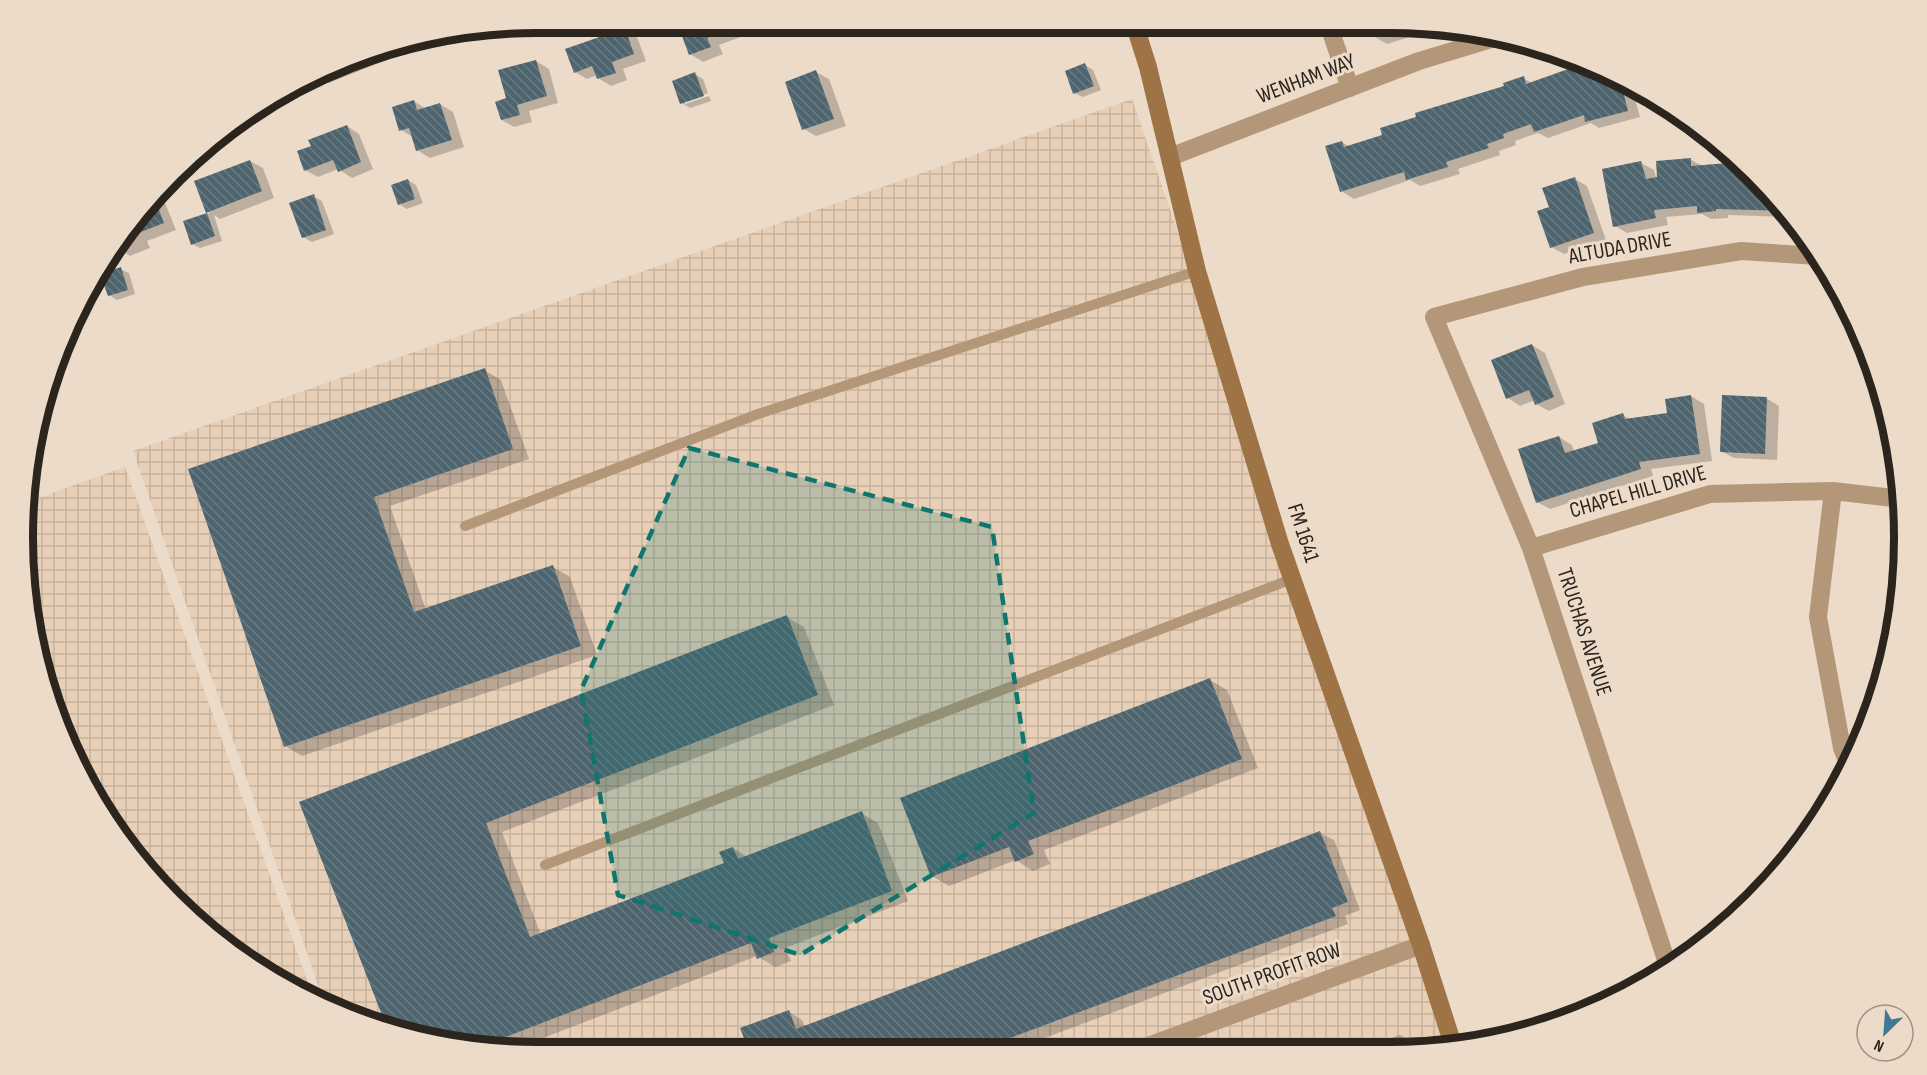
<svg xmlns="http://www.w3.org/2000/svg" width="1927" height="1075" font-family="'Sofia Sans Condensed',sans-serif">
  <defs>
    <pattern id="industrial-grid" width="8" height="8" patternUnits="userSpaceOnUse" patternTransform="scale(1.5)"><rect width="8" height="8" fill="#e7cfb8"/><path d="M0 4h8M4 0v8" fill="none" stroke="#c6b29e"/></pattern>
    <pattern id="building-back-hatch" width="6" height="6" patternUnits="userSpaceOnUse" patternTransform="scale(1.5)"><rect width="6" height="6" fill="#4e656f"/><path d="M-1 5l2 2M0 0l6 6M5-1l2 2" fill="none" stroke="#6a7b82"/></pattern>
  </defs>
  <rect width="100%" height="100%" fill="#eddbc9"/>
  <path fill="url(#industrial-grid)" d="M 1132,99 L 1459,1048 L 504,1051 L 404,1035 L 324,1002 L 133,451 Z
    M 125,467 L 313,997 L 280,983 L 150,877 L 62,734 L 24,571 L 30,501 Z"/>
  <path fill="#0003" d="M 691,23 L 745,23 L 749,34 L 719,45 L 723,54 L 703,62 L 690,54 L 694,33 Z
    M 1370,24 L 1423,24 L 1442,27 L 1387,44 L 1375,37 Z
    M 624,29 L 637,37 L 646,61 L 623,69 L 627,80 L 611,86 L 598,78 L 597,75 L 587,79 L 575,72 Z
    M 536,61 L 549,69 L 558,103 L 529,111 L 532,122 L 514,127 L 502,120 L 508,99 Z
    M 1581,62 L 1604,72 L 1605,75 L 1608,74 L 1631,84 L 1640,117 L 1599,128 L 1591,123 L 1548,138 L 1538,133 L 1515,141 L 1516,145 L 1499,151 L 1500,155 L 1458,169 L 1460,174 L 1420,186 L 1410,180 L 1354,199 L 1341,191 L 1342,142 L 1350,147 L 1384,136 L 1523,78 L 1532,83 L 1573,69 L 1572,64 Z
    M 1085,65 L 1093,70 L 1101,90 L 1083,97 L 1074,93 Z
    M 816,72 L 829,79 L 846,126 L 816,136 L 804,129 Z
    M 695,74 L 703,79 L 708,93 L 685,101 L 685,104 L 709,96 L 711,101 L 690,108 L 682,103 Z
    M 1651,95 L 1672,109 L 1665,110 L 1652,102 Z
    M 414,101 L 426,109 L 440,104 L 453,112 L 464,147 L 430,158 L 417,150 L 413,137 L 401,130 Z
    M 347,126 L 359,134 L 373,169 L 352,178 L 338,169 L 318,177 L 305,170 L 313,146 Z
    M 1690,159 L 1702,166 L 1739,163 L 1739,161 L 1791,217 L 1728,215 L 1728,218 L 1711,219 L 1702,214 L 1666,217 L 1668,225 L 1627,233 L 1615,226 L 1641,163 L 1654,170 L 1658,185 Z
    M 250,161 L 263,168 L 274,198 L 220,219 L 214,215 L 222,241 L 200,248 L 192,244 L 185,222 L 210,213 L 207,211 Z
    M 1575,179 L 1587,186 L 1606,240 L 1564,254 L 1551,247 L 1551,208 Z
    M 408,180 L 416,185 L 423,203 L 407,209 L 399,204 Z
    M 313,196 L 322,201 L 334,234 L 312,242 L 303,237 Z
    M 158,199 L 165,203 L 176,230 L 147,241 L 150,248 L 130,256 L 117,248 L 116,244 Z
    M 120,269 L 129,273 L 135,294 L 117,300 L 109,295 Z
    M 1532,345 L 1545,353 L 1565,404 L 1549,411 L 1536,404 L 1535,400 L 1520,406 L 1508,398 Z
    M 484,370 L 501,380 L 529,459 L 390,506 L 426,610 L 553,567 L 570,577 L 597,655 L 302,756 L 285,746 L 190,470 Z
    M 1691,396 L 1704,404 L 1712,461 L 1651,469 L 1653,476 L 1550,509 L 1537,502 L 1559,437 L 1572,445 L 1574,452 L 1600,444 L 1623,415 L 1631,420 L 1669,414 Z
    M 1766,398 L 1779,406 L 1777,460 L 1734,458 L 1721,451 Z
    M 787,617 L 804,627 L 834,705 L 502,832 L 541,935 L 726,864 L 733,848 L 747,857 L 861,813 L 878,823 L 908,901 L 785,948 L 791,961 L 775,967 L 757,956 L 509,1051 L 404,1035 L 301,803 Z
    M 1210,680 L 1227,690 L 1258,768 L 1044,850 L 1050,864 L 1033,871 L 1016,860 L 949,886 L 932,876 Z
    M 1320,833 L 1334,840 L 1360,910 L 1345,916 L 1348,924 L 1013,1050 L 743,1051 L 749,1048 L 789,1012 L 802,1020 L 805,1027 Z
    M 1400,1035 L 1414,1043 L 1416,1048 L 1363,1048 Z"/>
  <path fill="url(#building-back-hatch)" d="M 689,23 L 745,23 L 745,24 L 707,38 L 711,47 L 689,55 L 682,36 L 693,32 Z
    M 625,28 L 634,54 L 612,62 L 616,73 L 597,79 L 592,66 L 574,73 L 565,49 Z
    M 536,60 L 547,96 L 517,105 L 520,115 L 501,120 L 495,102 L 506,98 L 498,70 Z
    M 1579,61 L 1593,67 L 1595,76 L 1606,73 L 1620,79 L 1628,111 L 1585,122 L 1584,115 L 1534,132 L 1531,124 L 1503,134 L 1504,138 L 1487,144 L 1489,148 L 1446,162 L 1448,167 L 1406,180 L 1404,172 L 1340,192 L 1325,146 L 1342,141 L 1344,147 L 1382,135 L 1380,128 L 1416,117 L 1415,113 L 1504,86 L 1503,83 L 1524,76 L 1526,84 L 1571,68 L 1570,63 Z
    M 1085,63 L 1094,86 L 1073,94 L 1065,71 Z
    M 816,70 L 834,119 L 802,130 L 785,82 Z
    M 695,72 L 704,96 L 680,104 L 672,81 Z
    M 414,100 L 417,110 L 440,103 L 452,140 L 416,151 L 409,128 L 399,131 L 392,107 Z
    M 347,125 L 361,162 L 338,172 L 333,160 L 304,171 L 297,151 L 311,146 L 308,140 Z
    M 1691,158 L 1691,166 L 1740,162 L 1786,211 L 1716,209 L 1716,211 L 1697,213 L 1697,206 L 1654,210 L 1656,218 L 1613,227 L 1602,169 L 1641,161 L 1646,179 L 1657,177 L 1656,161 Z
    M 250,160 L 262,191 L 206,213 L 194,181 Z
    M 1575,177 L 1594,233 L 1550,248 L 1537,211 L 1549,207 L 1542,188 Z
    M 408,179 L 415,199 L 398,205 L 391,185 Z
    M 314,194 L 326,230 L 302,238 L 289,203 Z
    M 156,202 L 164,223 L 120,240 L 144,214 Z
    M 207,213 L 215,236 L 191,245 L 183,221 Z
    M 121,267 L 128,290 L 108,296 L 100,274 Z
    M 1532,344 L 1554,397 L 1535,405 L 1529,390 L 1506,399 L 1491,360 Z
    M 485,368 L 513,449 L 374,497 L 414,612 L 553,565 L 581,646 L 284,747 L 188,469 Z
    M 1691,395 L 1700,454 L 1639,462 L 1641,469 L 1536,503 L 1518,449 L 1559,436 L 1565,453 L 1598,443 L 1592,423 L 1623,413 L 1625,419 L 1667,413 L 1665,399 Z
    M 1722,395 L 1767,397 L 1765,454 L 1720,452 Z
    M 787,615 L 818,695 L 486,823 L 530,937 L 724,863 L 719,852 L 733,847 L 738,859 L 862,811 L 892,891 L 769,938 L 774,952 L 757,959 L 751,943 L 479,1047 L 404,1035 L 387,1028 L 299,802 Z
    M 1210,678 L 1242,759 L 1028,841 L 1034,854 L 1015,862 L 1009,847 L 931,877 L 900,798 Z
    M 1320,831 L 1348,902 L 1332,908 L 1336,916 L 978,1050 L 749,1051 L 740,1028 L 789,1010 L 796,1029 Z"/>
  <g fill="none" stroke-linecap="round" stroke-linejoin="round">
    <path stroke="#b49779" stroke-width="10" d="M 465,526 L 758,414 L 1197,271
      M 545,865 L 1292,579"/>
    <path stroke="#b49779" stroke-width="18" d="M 1328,23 L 1350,88
      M 326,74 L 400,45
      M 1170,157 L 1419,61 L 1495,38
      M 1833,491 L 1818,617 L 1842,748 L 1849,765
      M 1531,548 L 1710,494 L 1833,491 L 1902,499
      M 1669,969 L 1531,548 L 1434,317 L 1583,277 L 1741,251 L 1818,256
      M 1140,1049 L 1421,945"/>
    <path stroke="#9e7346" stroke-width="18" d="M 1134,23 L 1148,67 L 1197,271 L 1280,544 L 1421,945 L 1454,1048"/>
  </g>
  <path fill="#0f766e" fill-opacity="0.2" stroke="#0f766e" stroke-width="4.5" stroke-dasharray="12 8" stroke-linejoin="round" d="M 689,448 L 992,527 L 1034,813 L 800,955 L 618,895 L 581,690 Z"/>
  <g text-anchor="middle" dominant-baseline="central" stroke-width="6" stroke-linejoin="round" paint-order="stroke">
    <g font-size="22" fill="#2b251e" stroke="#eddbc9">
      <text transform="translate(1306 79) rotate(-21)">WENHAM WAY</text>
      <text transform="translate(1620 248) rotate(-10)">ALTUDA DRIVE</text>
      <text transform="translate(1638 492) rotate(-16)">CHAPEL HILL DRIVE</text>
      <text transform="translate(1303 533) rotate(72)">FM 1641</text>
      <text transform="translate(1584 632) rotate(72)">TRUCHAS AVENUE</text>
      <text transform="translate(1272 974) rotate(-20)">SOUTH PROFIT ROW</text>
    </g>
  </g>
  <path d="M0 0H1927V1075H0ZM537 33H1390A504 504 0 0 1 1894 537V538A504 504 0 0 1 1390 1042H537A504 504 0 0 1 33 538V537A504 504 0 0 1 537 33Z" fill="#eddbc9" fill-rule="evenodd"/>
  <path fill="none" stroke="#2b251e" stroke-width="8" d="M537 33H1390A504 504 0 0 1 1894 537V538A504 504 0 0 1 1390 1042H537A504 504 0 0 1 33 538V537A504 504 0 0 1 537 33Z"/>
  <g transform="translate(1885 1033) rotate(205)"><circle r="28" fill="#eddbc9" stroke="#9f9285" stroke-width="1.5"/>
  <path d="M0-4.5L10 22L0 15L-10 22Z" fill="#3f7992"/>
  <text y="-9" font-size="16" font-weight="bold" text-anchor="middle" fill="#2b251e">N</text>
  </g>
</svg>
